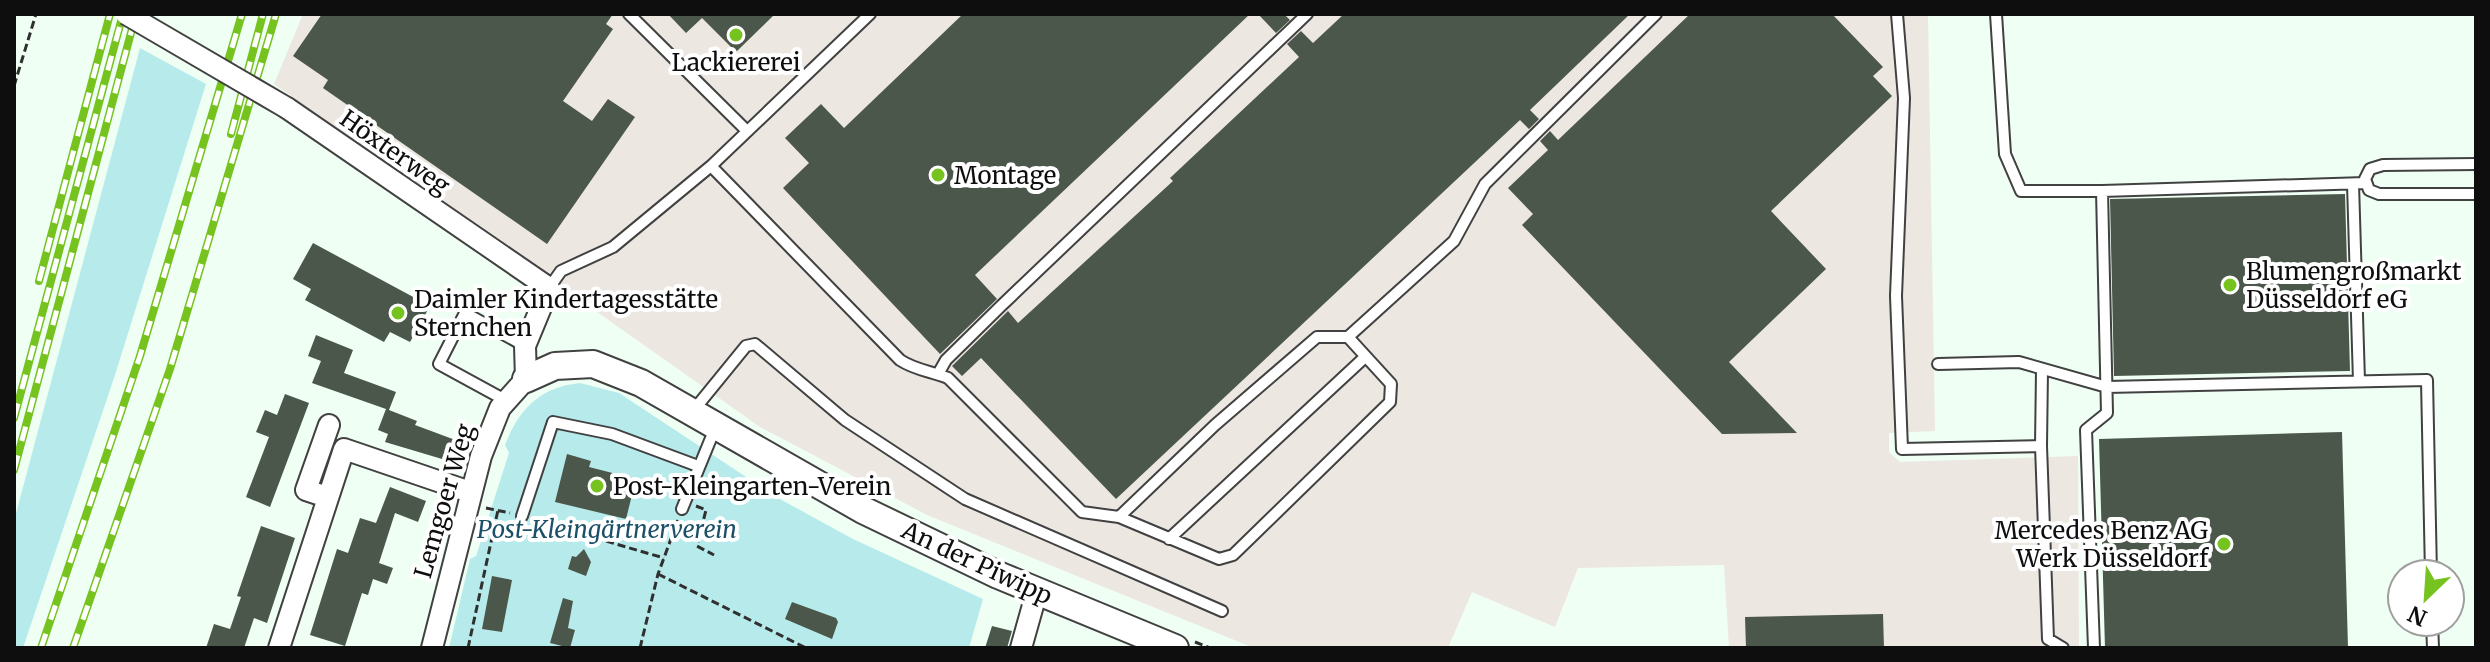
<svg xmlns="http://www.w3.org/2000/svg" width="2490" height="662" font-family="Merriweather,serif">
  <rect width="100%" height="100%" fill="#effff4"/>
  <path fill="#ede7e2" d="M 303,14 L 1928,14 L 1935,431 L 1889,433 L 1889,452 L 1900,462 L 2078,456 L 2079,648 L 1729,648 L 1724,565 L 1578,568 L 1555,627 L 1472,592 L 1448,648 L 1254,648 L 927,515 L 760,427 L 274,84 Z"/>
  <path fill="#b7ebeb" d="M 140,48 L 206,84 L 115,375 L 23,648 L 14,648 L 14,521 Z
    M 580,383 L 619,393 L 778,498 L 853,539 L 983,599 L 969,648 L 449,648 L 470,559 L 476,556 L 509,453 L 505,445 C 519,409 540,387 580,383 Z"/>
  <path fill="#4b574a" d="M 322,14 L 613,14 L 606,24 L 613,29 L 563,101 L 592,121 L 608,99 L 635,117 L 547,244 L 323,88 L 328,80 L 293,56 Z
    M 668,14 L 775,14 L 736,52 L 702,18 L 686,33 Z
    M 963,14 L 1250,14 L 975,275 L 997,299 L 940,354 L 783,188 L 809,163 L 785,138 L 821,104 L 844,128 Z
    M 1258,14 L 1284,14 L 1290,20 L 1276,33 Z
    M 1344,14 L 1630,14 L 1530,110 L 1539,119 L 1529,129 L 1520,120 L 1116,499 L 981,358 L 962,376 L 952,366 L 1008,311 L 1018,323 L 1173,181 L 1170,178 L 1299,57 L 1287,44 L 1301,31 L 1313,43 Z
    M 1690,14 L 1832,14 L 1883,67 L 1873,76 L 1892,96 L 1771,211 L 1826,269 L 1729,362 L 1797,433 L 1722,434 L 1522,225 L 1533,214 L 1508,188 L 1548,150 L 1540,141 L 1550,131 L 1558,140 Z
    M 2345,194 L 2350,371 L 2114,376 L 2110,199 Z
    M 313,243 L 430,306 L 410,342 L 390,332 L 384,342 L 305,300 L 311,289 L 293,279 Z
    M 316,335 L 353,350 L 344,373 L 396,392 L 389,410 L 417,421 L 415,425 L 458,441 L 454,454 L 445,451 L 442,459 L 385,442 L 388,434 L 378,430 L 386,409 L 312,383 L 321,361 L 308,356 Z
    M 285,394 L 309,403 L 270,507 L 246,497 L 269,437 L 256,432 L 265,410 L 277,415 Z
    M 2342,432 L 2348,648 L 2105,648 L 2099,439 Z
    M 567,454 L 591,461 L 589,467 L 636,479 L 626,519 L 555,502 Z
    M 390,487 L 426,501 L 418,522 L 395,513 L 379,563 L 393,568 L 387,584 L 373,579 L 368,595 L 362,593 L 345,646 L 310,635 L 337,549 L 348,553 L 360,518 L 376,523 Z
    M 261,526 L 295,538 L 267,623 L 254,618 L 244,648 L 206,648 L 214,624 L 230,629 L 241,597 L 237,596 Z
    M 584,549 L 591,562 L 586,576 L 568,569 L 572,556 L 576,557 Z
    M 492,576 L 512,580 L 502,632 L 482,629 Z
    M 563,598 L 573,601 L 568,628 L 575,630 L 570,648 L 550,643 Z
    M 792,602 L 836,618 L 838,622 L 832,639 L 785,619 Z
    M 1883,614 L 1884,648 L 1746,648 L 1745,617 Z
    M 992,626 L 1012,631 L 1007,648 L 985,648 Z"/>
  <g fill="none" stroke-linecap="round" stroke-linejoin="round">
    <g stroke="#414141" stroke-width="14">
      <path id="service" d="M 629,14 L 747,131
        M 1897,14 L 1904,98 L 1896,296 L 1902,449 L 2041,446 L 2048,639 L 2063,648
        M 1996,14 L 2005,154 L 2021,191 L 2102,191
        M 2476,164 L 2383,165 L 2370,169 L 2365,179 L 2369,190 L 2379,194 L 2476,194
        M 711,166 L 900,360 C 915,370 930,371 948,378 L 1082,512 L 1119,517 L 1219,559 L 1233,555 L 1390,402 L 1391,384 L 1348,337
        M 2353,184 L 2359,381
        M 549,288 L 561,271 L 613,247 L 711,166 L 870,14
        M 1938,364 L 2019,362 L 2107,387 L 2427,380 L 2431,574
        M 938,374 L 946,360 L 1002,305 L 1307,14
        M 505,400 L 439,364 L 465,313 L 525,346
        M 693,411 L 746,346 L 755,344 L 845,420 L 965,499 L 1222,611
        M 2041,446 L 2042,370
        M 682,509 L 716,426
        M 522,516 L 553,422 L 612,434 L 698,466
        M 1119,517 L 1215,425 L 1317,337 L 1348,337 L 1454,241 L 1485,184 L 1656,14
        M 1169,539 L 1364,358
        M 2432,622 L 2433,648
        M 2094,648 L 2086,430 L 2107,413 L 2102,191 L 2365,183"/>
    </g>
    <g stroke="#414141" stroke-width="24">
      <path id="minor" d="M 287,108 L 549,288 L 525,346 L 526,379 L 500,408 L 481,456 L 432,648
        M 327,497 L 306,490 L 329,425
        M 279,648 L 344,449 L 470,492
        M 1021,648 L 1037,591"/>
    </g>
    <g stroke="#414141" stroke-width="30">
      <path id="tertiary" d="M 526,379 L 555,366 L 593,364 L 641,383 L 863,510 L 998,575 L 1175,648"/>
    </g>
    <path stroke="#303030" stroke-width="3" stroke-dasharray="8 4" stroke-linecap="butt" d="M 14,86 L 36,14
      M 696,506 L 706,510 L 697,546 L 714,555
      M 486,508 L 510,513
      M 537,521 L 664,558
      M 658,574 L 806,648
      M 1195,642 L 1210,648
      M 468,648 L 498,510
      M 640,648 L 658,574 L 678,520"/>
    <use href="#service" stroke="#fff" stroke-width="10"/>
    <use href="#minor" stroke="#fff" stroke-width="20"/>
    <use href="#tertiary" stroke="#fff" stroke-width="26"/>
    <g stroke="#76c320" stroke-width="8">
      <path id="rail" d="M 231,134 L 263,14
        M 39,281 L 110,14
        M 14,418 L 123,14
        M 14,470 L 136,14
        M 41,648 L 140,356 L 242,14
        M 73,648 L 170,369 L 276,14"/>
    </g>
    <use href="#rail" stroke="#fff" stroke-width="5" stroke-dasharray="15" stroke-linecap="butt"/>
    <g stroke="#414141" stroke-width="24" stroke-linecap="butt">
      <path id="minor-bridge" d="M 126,14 L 287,108"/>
    </g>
    <use href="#minor-bridge" stroke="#fff" stroke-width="20"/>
  </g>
  <g fill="#76c320" stroke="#fff" stroke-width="3">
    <circle cx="736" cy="35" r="8"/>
    <circle cx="938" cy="175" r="8"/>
    <circle cx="2230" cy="285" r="8"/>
    <circle cx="398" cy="313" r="8"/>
    <circle cx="597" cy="486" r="8"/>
    <circle cx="2224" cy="544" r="8"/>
  </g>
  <g text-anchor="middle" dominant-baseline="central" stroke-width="8" stroke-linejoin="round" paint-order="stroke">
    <g font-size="24" fill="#0e0e0e" stroke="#fff" text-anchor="start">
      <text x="736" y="62" text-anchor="middle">Lackiererei</text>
      <text x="954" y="175">Montage</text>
      <text x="2246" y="271">Blumengroßmarkt<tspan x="2246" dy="28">Düsseldorf eG</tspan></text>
      <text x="414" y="299">Daimler Kindertagesstätte<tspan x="414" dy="28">Sternchen</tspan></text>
      <text x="613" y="486">Post-Kleingarten-Verein</text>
      <text x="2208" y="530" text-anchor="end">Mercedes Benz AG<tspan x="2208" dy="28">Werk Düsseldorf</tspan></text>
    </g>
    <g font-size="24" fill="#0e0e0e" stroke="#fff">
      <text transform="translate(395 152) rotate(35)">Höxterweg</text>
      <text transform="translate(444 501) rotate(-74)">Lemgoer Weg</text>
      <text transform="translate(977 563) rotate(25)">An der Piwipp</text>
    </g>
    <g font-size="24" font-style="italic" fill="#1b5068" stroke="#fff">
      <text x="607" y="529">Post-Kleingärtnerverein</text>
    </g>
  </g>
  <rect width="2490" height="662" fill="none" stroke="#0e0e0e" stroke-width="32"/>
  <g transform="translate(2426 598) rotate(205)"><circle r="38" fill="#ffffff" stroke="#9f9f9f" stroke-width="2"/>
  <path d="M0-6L14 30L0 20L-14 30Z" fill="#76c320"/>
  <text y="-12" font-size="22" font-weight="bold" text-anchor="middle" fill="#0e0e0e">N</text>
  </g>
</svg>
